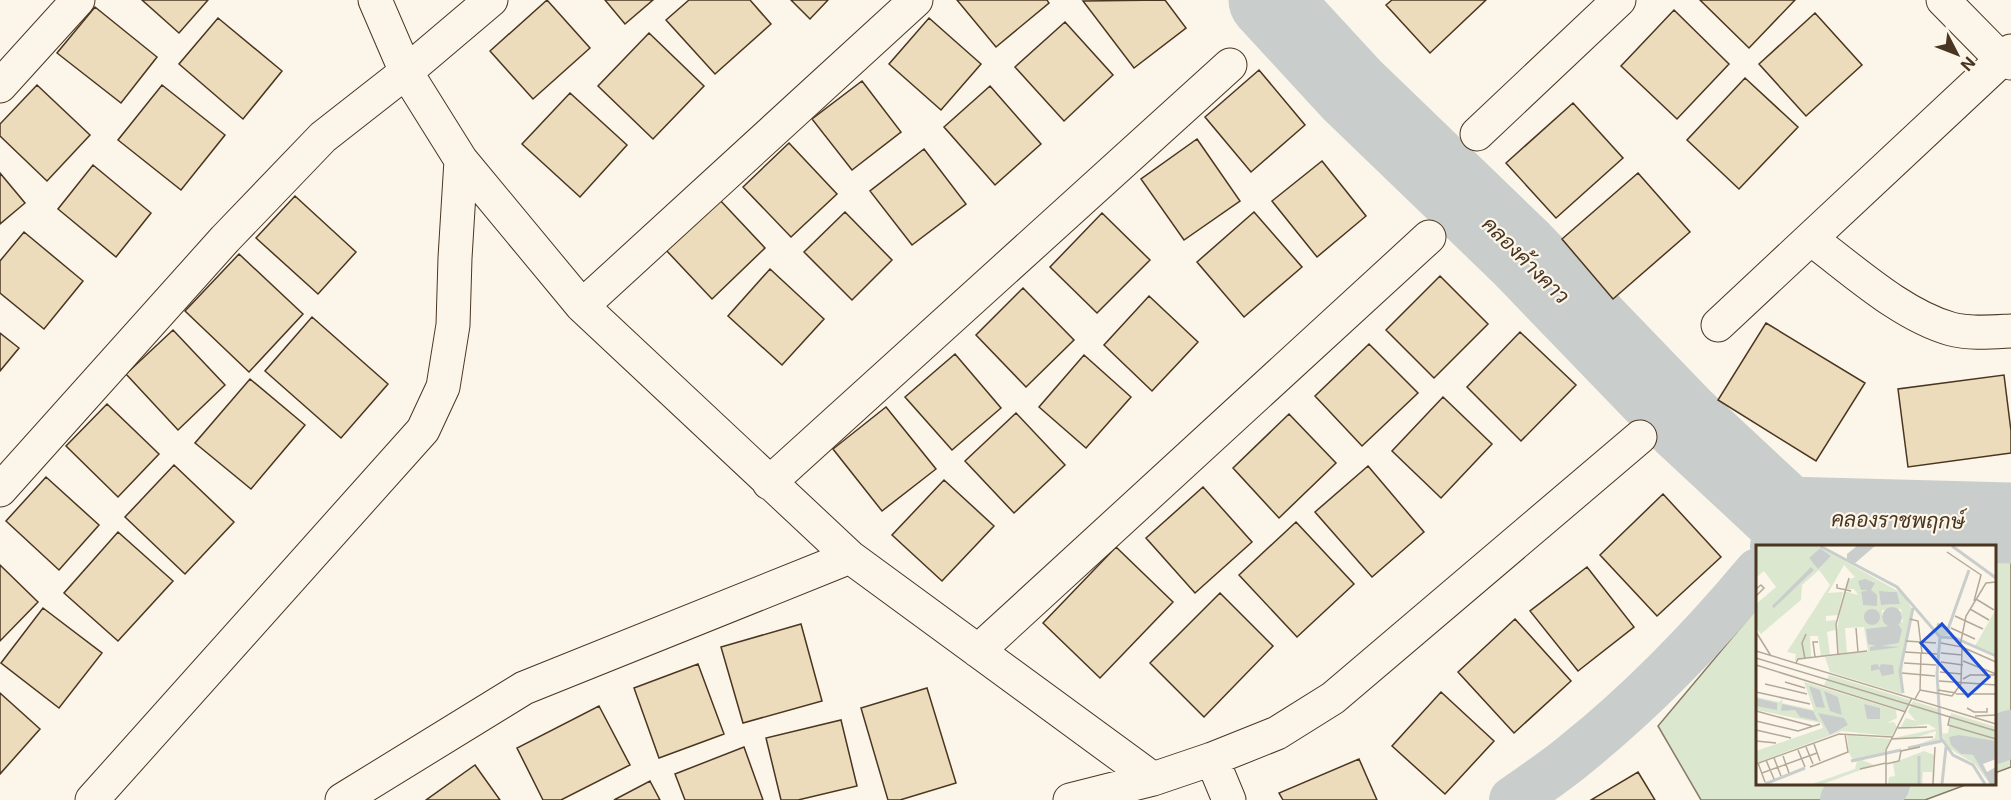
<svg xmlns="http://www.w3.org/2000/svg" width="2011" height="800" font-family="Inter,Sarabun,sans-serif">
  <rect width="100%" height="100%" fill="#fbf6e9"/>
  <path fill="#dce7d0" stroke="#887966" stroke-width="1.5" d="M 1900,536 L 2011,544 L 2011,767 L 1995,773 L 1994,546 L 1860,546 Z
    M 1757,608 L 1758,784 L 1968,784 L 1925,800 L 1701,800 L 1658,726 Z"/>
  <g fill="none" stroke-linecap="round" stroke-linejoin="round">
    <path stroke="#c9cecd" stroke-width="48" d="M 1774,546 L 1786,517
      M 1994,740 L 2011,734
      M 1513,800 C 1534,785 1556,771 1576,754 C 1643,700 1703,638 1758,572
      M 1844,800 L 1886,784"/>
    <path stroke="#c9cecd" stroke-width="81" d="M 1269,0 L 1352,90 L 1521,253 L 1684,422 L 1786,517 L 2011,523"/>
  </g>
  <path fill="#ecdcbc" stroke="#4a3520" stroke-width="1.5" d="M 142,0 L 208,0 L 179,33 Z
    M 547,0 L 590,48 L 533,99 L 490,51 Z
    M 605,0 L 653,0 L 625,24 Z
    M 689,0 L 750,0 L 771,24 L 715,74 L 666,20 Z
    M 791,0 L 828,0 L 810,19 Z
    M 957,0 L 1047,0 L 1049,3 L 996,47 Z
    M 1165,0 L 1186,28 L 1134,68 L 1083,1 Z
    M 1392,0 L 1486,0 L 1430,53 L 1386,5 Z
    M 1700,0 L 1795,0 L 1749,48 Z
    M 95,7 L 157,57 L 121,103 L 57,53 Z
    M 1674,10 L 1729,64 L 1677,119 L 1621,66 Z
    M 1815,13 L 1862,65 L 1806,116 L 1759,64 Z
    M 218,18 L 282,71 L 243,119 L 179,64 Z
    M 929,18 L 981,64 L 941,110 L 889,64 Z
    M 1065,22 L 1113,75 L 1064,121 L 1015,67 Z
    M 649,33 L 704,86 L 653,139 L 598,86 Z
    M 1259,70 L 1305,125 L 1251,172 L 1205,117 Z
    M 1745,78 L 1798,127 L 1739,189 L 1687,140 Z
    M 862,81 L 901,132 L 852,170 L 812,119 Z
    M 37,85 L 90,135 L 47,181 L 0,136 L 0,124 Z
    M 162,85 L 225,135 L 181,190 L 118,140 Z
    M 990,86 L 1041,144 L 995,185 L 944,127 Z
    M 570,93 L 627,145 L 580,197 L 522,144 Z
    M 1573,103 L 1623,158 L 1556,218 L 1506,163 Z
    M 1197,139 L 1240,201 L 1184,240 L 1141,179 Z
    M 789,143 L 837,194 L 791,237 L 743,187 Z
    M 924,149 L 966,204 L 912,245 L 870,191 Z
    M 1322,161 L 1366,216 L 1317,257 L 1272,201 Z
    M 93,165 L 151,213 L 116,257 L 58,209 Z
    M 0,173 L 25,203 L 0,224 Z
    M 1638,173 L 1690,232 L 1613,299 L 1562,239 Z
    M 295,196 L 356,252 L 318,294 L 256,238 Z
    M 718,198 L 765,248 L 712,299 L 665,249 Z
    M 845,212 L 892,260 L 852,300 L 804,252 Z
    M 1254,212 L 1302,267 L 1244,317 L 1197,262 Z
    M 1102,213 L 1150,260 L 1097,313 L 1050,267 Z
    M 24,232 L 83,281 L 44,329 L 0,293 L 0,261 Z
    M 239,254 L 303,314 L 249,372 L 185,311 Z
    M 770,269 L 824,319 L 782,365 L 728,316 Z
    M 1440,276 L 1488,324 L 1434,378 L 1386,330 Z
    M 1023,288 L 1074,340 L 1026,387 L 976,335 Z
    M 1149,296 L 1198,342 L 1152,391 L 1104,345 Z
    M 312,317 L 388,384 L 341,438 L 265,371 Z
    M 1766,323 L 1865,383 L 1816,461 L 1718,400 Z
    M 173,330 L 225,385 L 178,430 L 126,374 Z
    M 1520,332 L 1576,385 L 1521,441 L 1467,387 Z
    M 0,333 L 19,348 L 0,371 Z
    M 1369,344 L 1418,393 L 1362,446 L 1315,396 Z
    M 955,354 L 1001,408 L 952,450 L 905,397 Z
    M 1084,355 L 1131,397 L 1086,448 L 1039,407 Z
    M 2004,375 L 2011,431 L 2011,453 L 1908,467 L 1898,389 Z
    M 250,379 L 305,425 L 251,489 L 195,443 Z
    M 1443,397 L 1492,444 L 1441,498 L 1392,451 Z
    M 107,404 L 159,454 L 118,497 L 66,446 Z
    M 886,407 L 936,469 L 882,511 L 833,449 Z
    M 1016,413 L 1065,465 L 1014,513 L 965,461 Z
    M 1289,414 L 1336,463 L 1279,518 L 1233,468 Z
    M 174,465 L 234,522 L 185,574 L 125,517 Z
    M 1368,466 L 1424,532 L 1372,577 L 1315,512 Z
    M 46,477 L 99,525 L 59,570 L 6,521 Z
    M 944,480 L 994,526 L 942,581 L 892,535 Z
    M 1203,487 L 1252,542 L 1195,593 L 1146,538 Z
    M 1663,494 L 1721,557 L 1657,616 L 1600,555 Z
    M 1296,522 L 1354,584 L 1297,637 L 1239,575 Z
    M 118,532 L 173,581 L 118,641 L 64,593 Z
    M 1116,547 L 1173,602 L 1100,678 L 1043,623 Z
    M 0,565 L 38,602 L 0,641 Z
    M 1587,567 L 1634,627 L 1578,671 L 1530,611 Z
    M 1220,593 L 1273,646 L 1204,717 L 1150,663 Z
    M 43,608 L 102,653 L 59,708 L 1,663 Z
    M 1515,619 L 1571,681 L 1514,733 L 1458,672 Z
    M 801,624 L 822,701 L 743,723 L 721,647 Z
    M 698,664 L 724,734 L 659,758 L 634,688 Z
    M 927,688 L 956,783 L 900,800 L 888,800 L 861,708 Z
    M 1441,692 L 1494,741 L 1445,794 L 1392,746 Z
    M 0,693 L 40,729 L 0,774 Z
    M 599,706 L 630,765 L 561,800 L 543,800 L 517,748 Z
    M 841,720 L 857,786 L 798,800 L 781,800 L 766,738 Z
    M 744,747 L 763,800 L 685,800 L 675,774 Z
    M 1359,759 L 1377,800 L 1283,800 L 1279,793 Z
    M 475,765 L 500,800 L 426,800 Z
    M 1638,772 L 1655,800 L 1591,800 Z
    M 650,781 L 660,800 L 614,800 Z"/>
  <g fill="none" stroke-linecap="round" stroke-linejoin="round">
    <g stroke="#4a3520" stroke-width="35">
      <path id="minor" d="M 375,0 L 406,72 L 461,160 L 582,306 L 850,557 L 1153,779 L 1212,759 L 1277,733 L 1333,698 L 1640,437
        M 1943,0 L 2002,60 L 2011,63
        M 0,86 L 78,0
        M 1477,134 L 1619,0
        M 1811,239 C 1853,270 1901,315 1951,329 C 1969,334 1992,332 2011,331
        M 582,306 L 916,0
        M 1718,325 L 2011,51
        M 769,483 L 1230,65
        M 0,490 L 225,239 L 323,137 L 406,72 L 491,0
        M 978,651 L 1429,237
        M 1212,759 L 1229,800
        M 92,800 L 423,430 L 443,387 L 453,325 L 455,258 L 461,160
        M 342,800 L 524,688 L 850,557
        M 1070,800 L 1153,779"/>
    </g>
    <use href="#minor" stroke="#fbf6e9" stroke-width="33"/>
  </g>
  <g text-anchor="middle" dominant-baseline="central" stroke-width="4.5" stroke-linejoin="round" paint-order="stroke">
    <g font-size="21" font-style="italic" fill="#4a3520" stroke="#fbf6e9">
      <text transform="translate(1526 260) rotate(45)">คลองค้างคาว</text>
      <text transform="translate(1898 520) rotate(1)">คลองราชพฤกษ์</text>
    </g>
  </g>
  <g transform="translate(1756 545)">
    <rect width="240" height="240" fill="#fbf6e9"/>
    <path d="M 0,1 L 62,1 L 147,49 L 156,64 L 147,105 L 146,149 L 74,127 L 69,112 L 112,106 L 108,82 L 89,83 L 91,108 L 83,109 L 81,84 L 88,46 L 102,50 L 98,44 L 89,44 L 91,36 L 99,32 L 88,20 L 72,48 L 87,47 L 82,70 L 70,71 L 70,76 L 80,75 L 79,85 L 71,87 L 74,110 L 65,111 L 62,91 L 54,91 L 55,112 L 39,116 L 40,109 L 31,107 L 74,40 L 63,25 L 46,40 L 45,55 L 5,89 L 0,83 L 0,59 L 20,42 L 8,26 L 0,33 ZM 64,3 L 75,11 L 62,23 L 53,13 ZM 127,46 L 141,47 L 144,59 L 125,60 ZM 105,48 L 121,50 L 121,60 L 107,60 ZM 145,64 L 147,77 L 129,79 L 126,75 L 126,65 ZM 142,80 L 146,85 L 143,98 L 132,100 L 127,84 ZM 213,23 L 192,90 L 185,91 L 178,85 L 182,79 L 191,83 ZM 240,64 L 240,110 L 219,101 ZM 73,130 L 154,155 L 150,166 L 68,140 ZM 48,137 L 140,165 L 141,173 L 131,178 L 138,177 L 141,182 L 135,191 L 86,186 L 0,218 L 0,206 L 67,183 L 65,178 L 0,165 L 0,152 L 23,157 L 27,154 L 26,158 L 58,165 ZM 63,168 L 92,180 L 74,190 ZM 157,156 L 182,164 L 185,195 L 158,201 L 179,193 L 180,186 L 159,193 L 137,193 L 180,184 L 172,179 L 144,183 L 150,173 L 160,176 L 152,167 ZM 195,168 L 240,182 L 240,196 L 227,195 L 205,209 L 217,210 L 234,239 L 219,219 L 191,202 L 186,189 L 192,188 ZM 91,190 L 134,194 L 128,209 L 106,215 L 118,220 L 67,239 L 56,239 L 99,224 L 101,216 L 98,217 L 93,208 ZM 168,206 L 178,210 L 176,239 L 176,227 L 167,227 L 166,239 L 132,239 L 133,232 L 139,231 L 137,218 Z" fill="#dce7d0" fill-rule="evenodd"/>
    <path d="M 101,1 L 119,1 L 98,19 L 91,14 L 91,9 ZM 64,3 L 75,11 L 62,24 L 53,13 ZM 55,22 L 58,25 L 18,63 L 16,61 ZM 109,34 L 119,38 L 115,45 L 121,50 L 121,61 L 107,60 L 105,47 L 112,45 L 105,45 L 102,36 ZM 123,46 L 141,47 L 144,59 L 125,60 ZM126 72a10 10 0 1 1 20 0a10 10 0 1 1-20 0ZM108 72a8 8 0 1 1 16 0a8 8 0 1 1-16 0ZM 143,80 L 146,85 L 143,98 L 126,101 L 144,102 L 114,106 L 114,102 L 120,101 L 112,99 L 110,84 ZM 122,119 L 123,123 L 125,119 L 137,120 L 138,129 L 126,131 L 123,124 L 115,126 L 115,120 ZM 53,141 L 64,145 L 69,163 L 60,162 ZM 68,146 L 82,152 L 86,170 L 74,166 ZM 0,153 L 21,158 L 21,165 L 0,161 ZM 26,159 L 57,166 L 62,176 L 44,172 L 39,165 L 25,166 ZM 108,159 L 124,163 L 124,174 L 111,174 ZM 62,168 L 88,173 L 92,180 L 74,190 ZM 203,190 L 240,196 L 240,214 L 227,219 L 231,227 L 240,222 L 240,239 L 234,239 L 217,210 L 205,209 L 195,200 L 193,192 Z" fill="#c9cecd"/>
    <path fill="none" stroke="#c9cecd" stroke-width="3" d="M 64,1 L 141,42 L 184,92 L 181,129 L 185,193 L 197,210 L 217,220 L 229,239M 196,1 L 240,33M 181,79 L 192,84 L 213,25M 184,92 L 199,93 L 240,111M 147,148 L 144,126 L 157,63M 152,203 L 186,196M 163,211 L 163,239M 95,216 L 145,205M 9,239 L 49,223M 186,239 L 190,202"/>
    <path fill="none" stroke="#b4a999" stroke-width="1.5" d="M 191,7 L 225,30 L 218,56M 81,39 L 81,43 L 95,46M 0,44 L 5,40 L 8,43 L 0,51M 220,54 L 238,65M 214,64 L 233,75M 199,71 L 227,84M 154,74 L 162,76 L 166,108M 100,83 L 102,107M 195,83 L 219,94M 0,87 L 15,111M 150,96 L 180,98M 204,101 L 210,71 L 230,38 L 240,37M 206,102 L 240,117M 0,106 L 240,179M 149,107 L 181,109M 185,108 L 206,110M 82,110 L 80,79 L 93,33M 59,112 L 57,97 L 62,97M 0,113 L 240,186M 49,114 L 46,98 L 50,89M 207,116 L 240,129M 185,117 L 207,120M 40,118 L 42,114 L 111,106M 148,118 L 180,120M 0,120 L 150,167M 184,127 L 206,129M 146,128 L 179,131M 207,134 L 214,130 L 240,130M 183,136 L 240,140M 29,137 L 49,143M 9,139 L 51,149M 164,145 L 196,151 L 205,139 L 206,102 L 185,98M 182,145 L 200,148M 0,147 L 54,159M 200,149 L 240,149M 159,154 L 164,145 L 165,108M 211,163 L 218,167 L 231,167 L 231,163M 0,166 L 56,181M 194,171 L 192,180 L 240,194M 219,171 L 240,170M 0,176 L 42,186 L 64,179M 142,183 L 171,182M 0,185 L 35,193M 135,194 L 177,192M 0,196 L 20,198M 58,199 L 64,216M 50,202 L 57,219M 42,205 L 49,222M 27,211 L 33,228M 18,213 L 25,231M 10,215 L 18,234M 2,218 L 9,237M 0,219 L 83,189 L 136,192M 130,219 L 143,216 L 145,206 L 164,202M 54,222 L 92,207 L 89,189M 104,224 L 130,218M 6,228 L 61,208M 130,239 L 130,205 L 156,153M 177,239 L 179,202"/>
    <path fill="#1d4ed8" fill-opacity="0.15" stroke="#1d4ed8" stroke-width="3" d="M 186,79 L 233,132 L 212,151 L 165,98 Z"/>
    <rect width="240" height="240" fill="none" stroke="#4a3520" stroke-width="3"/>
  </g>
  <g transform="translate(1957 54) rotate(132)" stroke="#fbf6e9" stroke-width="4.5" paint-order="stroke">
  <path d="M0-4.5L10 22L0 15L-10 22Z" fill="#4a3520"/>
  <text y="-9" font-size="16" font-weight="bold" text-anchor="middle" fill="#4a3520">N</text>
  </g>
</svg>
